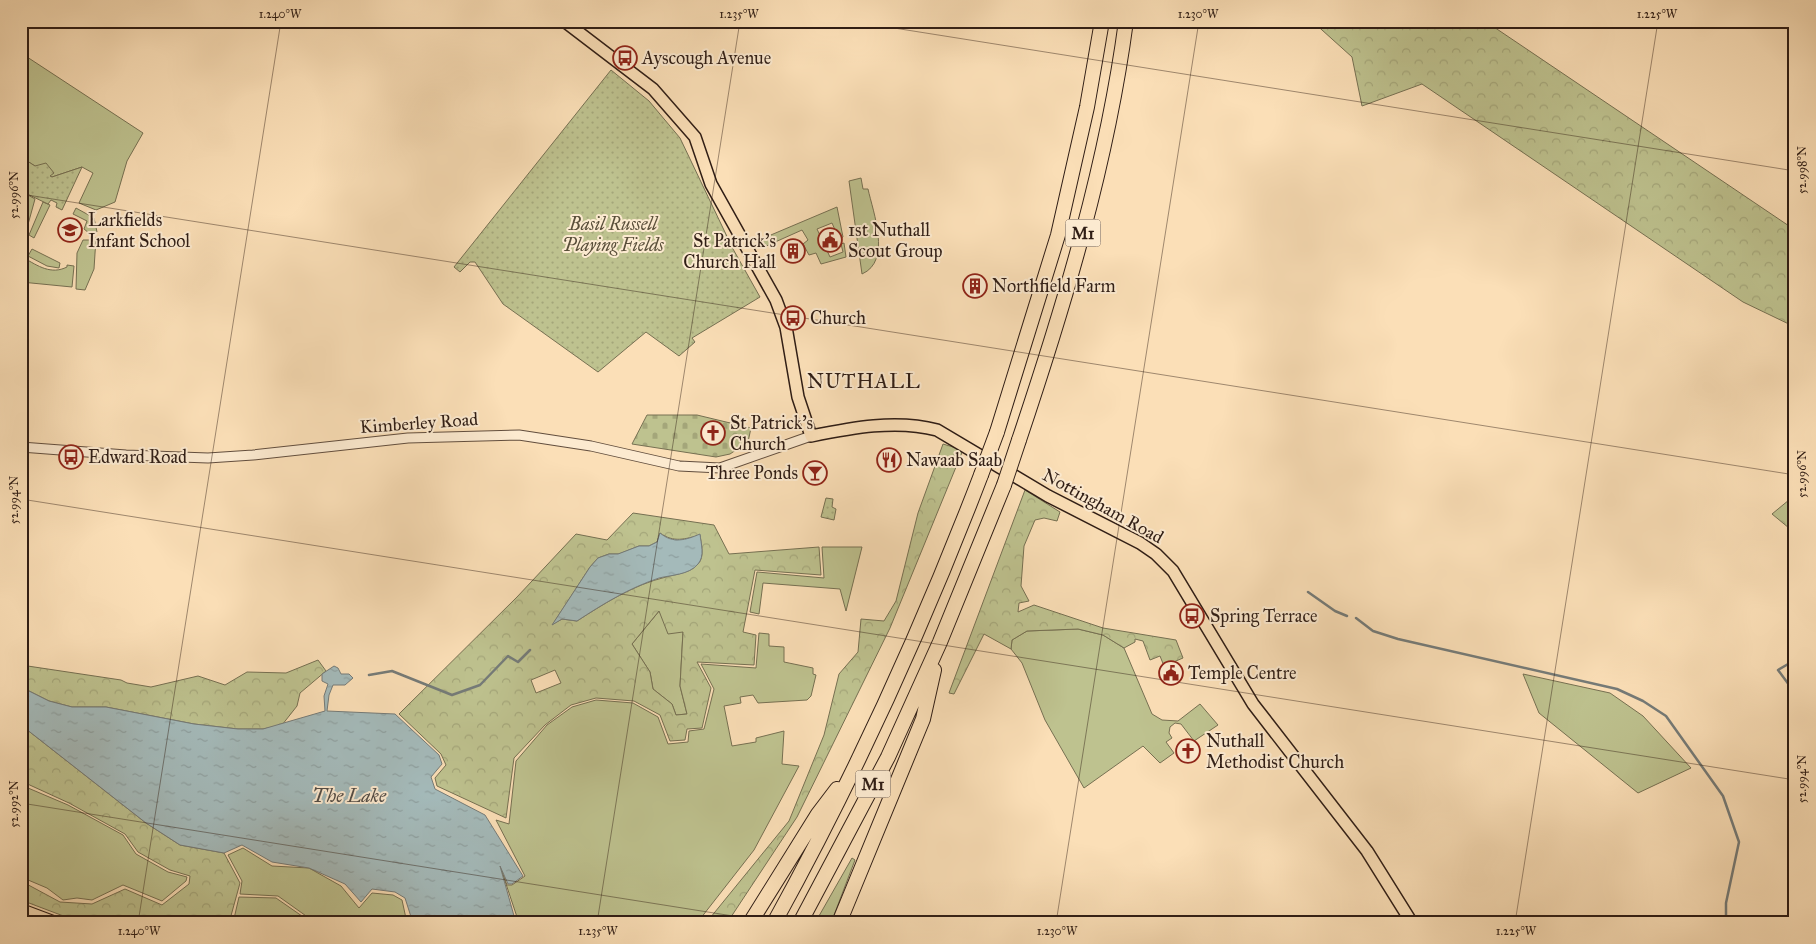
<svg xmlns="http://www.w3.org/2000/svg" width="1816" height="944" font-family="'IM FELL Great Primer',serif">
  <defs>
    <pattern id="forest-crowns" width="20" height="18" patternUnits="userSpaceOnUse" patternTransform="scale(1.25)"><rect width="20" height="18" fill="#bec28f"/><path d="M2 6a3 3 0 1 1 6 0M12 15a3 3 0 1 1 6 0" fill="none" stroke="#a4a67a"/></pattern>
    <pattern id="cemetery-stones" width="16" height="16" patternUnits="userSpaceOnUse" patternTransform="scale(1.25)"><rect width="16" height="16" fill="#bec28f"/><path d="M2 7V4a2 2 0 0 1 4 0v3zM10 15v-3a2 2 0 0 1 4 0v3z" fill="#a4a67a"/></pattern>
    <pattern id="park-dots" width="8" height="8" patternUnits="userSpaceOnUse" patternTransform="scale(1.25)"><rect width="8" height="8" fill="#bec28f"/><path d="M2 2h.1M6 6h.1" fill="none" stroke="#a4a67a" stroke-width="1.8" stroke-linecap="round"/></pattern>
    <pattern id="water-ripples" width="26" height="14" patternUnits="userSpaceOnUse" patternTransform="scale(1.25)"><rect width="26" height="14" fill="#a4baba"/><path d="M2 4q2-2 4 0t4 0M15 11q2-2 4 0t4 0" fill="none" stroke="#8e9f9f"/></pattern>
  </defs>
  <rect width="100%" height="100%" fill="#fbdfb7"/>
  <filter id="stains"><feTurbulence type="fractalNoise" baseFrequency=".004" numOctaves="4"/><feColorMatrix values="0 0 0 0 .2 0 0 0 0 .09 0 0 0 0 .02 0 0 0 .5 -.17"/></filter>
  <radialGradient id="worn" r=".72"><stop offset=".6" stop-color="#630" stop-opacity="0"/><stop offset="1" stop-color="#630" stop-opacity=".3"/></radialGradient>
  <path fill="#bec28f" stroke="#767052" d="M 21,53 L 143,133 L 127,161 L 115,202 L 96,210 L 79,203 L 93,173 L 82,167 L 52,177 L 21,157 Z
    M 861,178 L 863,189 L 868,189 C 873,212 892,261 862,274 L 849,181 Z
    M 21,191 L 35,199 L 24,239 L 21,239 Z
    M 43,202 L 50,205 L 34,238 L 29,235 Z
    M 837,207 L 843,237 L 839,239 L 832,223 L 817,229 L 830,257 L 843,252 L 841,244 L 844,243 L 846,257 L 821,264 L 816,253 L 809,255 L 803,244 L 808,240 L 802,230 L 764,247 L 759,240 Z
    M 76,208 L 94,218 L 97,232 L 89,233 L 84,229 L 87,221 L 73,214 Z
    M 91,238 L 96,238 L 94,269 L 85,290 L 76,289 L 77,253 L 83,240 L 89,240 Z
    M 32,249 L 60,263 L 59,268 L 47,266 L 28,256 Z
    M 24,258 C 38,266 51,275 67,267 L 67,265 L 74,266 L 72,287 L 21,282 L 21,263 Z
    M 822,547 L 862,547 L 846,611 L 840,589 L 763,583 L 759,614 L 750,612 L 757,572 L 824,578 Z
    M 660,610 L 683,631 L 680,686 L 687,714 L 676,715 L 672,704 L 653,689 L 650,672 L 632,644 Z
    M 1078,629 L 1103,635 L 1124,648 L 1152,714 L 1162,720 L 1178,721 L 1200,704 L 1218,725 L 1194,741 L 1181,724 L 1175,723 L 1170,727 L 1169,733 L 1172,738 L 1166,742 L 1174,753 L 1160,763 L 1143,746 L 1084,788 L 1045,720 L 1022,663 L 1011,649 L 1012,640 L 1027,631 Z
    M 759,633 L 769,634 L 769,646 L 784,647 L 784,662 L 813,668 L 813,674 L 816,675 L 811,696 L 807,700 L 758,703 L 753,695 L 740,697 L 741,703 L 724,706 L 732,746 L 756,742 L 756,738 L 784,731 L 782,764 L 799,766 L 754,850 L 697,923 L 519,923 L 501,869 L 507,885 L 512,885 L 525,876 L 496,820 L 509,824 L 516,761 L 547,725 L 572,707 L 596,700 L 633,703 L 658,717 L 668,744 L 688,742 L 689,731 L 704,729 L 714,689 L 701,664 L 756,668 Z
    M 1523,674 L 1610,693 L 1643,716 L 1691,768 L 1638,793 L 1539,713 Z
    M 21,785 L 68,805 L 123,835 L 136,854 L 168,872 L 187,877 L 186,881 L 162,901 L 123,885 L 92,900 L 77,898 L 63,900 L 47,888 L 21,877 Z
    M 243,848 L 272,866 L 309,868 L 341,886 L 359,908 L 372,893 L 393,895 L 402,900 L 407,923 L 316,923 L 278,896 L 240,894 L 242,881 L 228,855 Z
    M 852,858 L 855,860 L 831,923 L 815,923 Z
    M 239,897 L 276,898 L 312,923 L 233,923 Z"/>
  <path fill="url(#forest-crowns)" stroke="#767052" fill-rule="evenodd" d="M 1312,21 L 1485,21 L 1795,230 L 1795,327 L 1743,302 L 1422,84 L 1362,106 L 1352,57 Z
    M 943,444 L 963,450 L 890,628 L 797,817 L 727,923 L 706,923 L 789,821 L 824,735 L 839,674 L 858,652 L 861,619 L 884,621 L 896,601 L 918,513 Z
    M 1025,490 L 1060,512 L 1057,521 L 1044,518 L 1035,520 L 1024,546 L 1021,586 L 1029,601 L 1019,603 L 1018,612 L 1034,605 L 1103,628 L 1176,640 L 1183,658 L 1164,666 L 1160,656 L 1150,660 L 1143,641 L 1135,639 L 1135,642 L 1124,648 L 1103,635 L 1078,629 L 1027,631 L 1012,640 L 1011,649 L 984,634 L 954,694 L 949,693 Z
    M 1795,495 L 1795,533 L 1772,514 Z
    M 633,513 L 714,525 L 729,554 L 819,547 L 821,575 L 755,570 L 743,632 L 756,635 L 754,665 L 697,662 L 711,688 L 702,728 L 687,729 L 685,740 L 670,741 L 660,715 L 634,701 L 596,698 L 571,705 L 545,725 L 514,758 L 506,818 L 437,786 L 435,778 L 446,765 L 441,754 L 399,714 L 517,597 L 576,534 L 607,540 ZM 660,533 C 674,543 685,539 700,535 C 701,544 705,557 698,564 C 691,573 676,574 666,577 C 633,585 605,603 577,621 L 562,619 L 553,624 L 590,567 L 598,558 L 609,554 L 619,554 L 639,546 L 649,546 L 657,542 ZM 659,611 L 668,634 L 683,632 L 680,686 L 687,714 L 676,715 L 672,704 L 653,689 L 650,672 L 632,644 ZM 555,670 L 561,683 L 536,693 L 531,680 Z
    M 318,660 L 326,671 L 300,693 L 297,706 L 282,725 L 263,729 L 238,729 L 194,724 L 106,707 L 72,707 L 49,701 L 21,687 L 21,665 L 121,680 L 127,683 L 151,687 L 198,676 L 225,685 L 247,672 L 286,673 Z
    M 21,725 L 146,823 L 180,845 L 224,853 L 240,883 L 229,923 L 82,923 L 21,900 L 21,881 L 60,902 L 92,904 L 125,889 L 162,905 L 189,884 L 190,876 L 170,870 L 138,852 L 125,834 L 69,803 L 21,781 Z"/>
  <path fill="url(#cemetery-stones)" stroke="#767052" d="M 647,415 L 697,415 L 751,428 L 748,442 L 730,454 L 716,457 L 632,444 Z"/>
  <path fill="url(#park-dots)" stroke="#767052" d="M 611,70 L 649,101 L 680,138 L 733,249 L 760,297 L 692,338 L 695,342 L 679,356 L 646,332 L 598,372 L 503,304 L 475,262 L 470,262 L 460,272 L 454,267 Z
    M 21,157 L 35,166 L 46,163 L 54,173 L 50,176 L 52,177 L 82,167 L 62,210 L 56,207 L 57,203 L 51,200 L 48,204 L 21,191 Z
    M 826,498 L 833,499 L 832,507 L 836,509 L 834,520 L 821,517 Z"/>
  <path fill="url(#water-ripples)" stroke="#757b78" d="M 660,533 C 673,544 686,540 700,534 C 701,544 705,556 698,564 C 689,575 671,575 659,578 C 629,588 603,604 577,621 L 562,619 L 552,625 L 590,567 L 598,558 L 609,554 L 618,554 L 639,546 L 649,546 L 657,542 Z
    M 334,666 L 338,668 L 341,674 L 349,674 L 353,678 L 345,685 L 333,685 L 329,695 L 327,711 L 395,714 L 439,755 L 442,764 L 431,777 L 435,789 L 485,815 L 523,876 L 512,884 L 508,884 L 500,866 L 516,923 L 413,923 L 405,898 L 395,892 L 372,889 L 361,902 L 345,884 L 309,868 L 272,862 L 242,845 L 224,853 L 180,845 L 146,823 L 21,725 L 21,687 L 49,701 L 72,707 L 106,707 L 194,724 L 238,729 L 263,729 L 325,711 L 324,696 L 328,684 L 322,681 L 322,674 Z"/>
  <g fill="none" stroke-linecap="round" stroke-linejoin="round">
    <path stroke="#757b78" stroke-width="2.5" d="M 1308,592 L 1335,611 L 1347,616
      M 1356,618 L 1373,631 L 1398,639 L 1617,689 L 1643,701 L 1666,716 L 1723,796 L 1739,842 L 1726,903 L 1726,923
      M 1795,660 L 1778,670 L 1795,693
      M 369,675 L 392,671 L 452,695 L 480,685 L 508,656 L 518,662 L 530,650"/>
    <g stroke="#624e3e" stroke-width="11">
      <path id="minor" d="M 21,447 L 126,455 L 208,458 L 253,455 L 408,438 L 519,435 L 591,446 L 679,466 L 720,468 L 811,436"/>
    </g>
    <g stroke="#2f1d15" stroke-width="14">
      <path id="major" d="M 564,21 L 653,89 L 695,137 L 711,184 L 776,300 L 786,327 L 798,397 L 811,436 C 851,428 896,419 937,430 L 1048,496 L 1140,543 L 1156,554 L 1173,571 L 1253,704 L 1367,851 L 1412,923"/>
    </g>
    <g stroke="#2f1d15" stroke-width="16">
      <path id="highway" d="M 997,432 L 1058,235 L 1087,107 L 1102,21
        M 1019,440 C 1065,303 1107,164 1126,21
        M 21,911 L 53,923
        M 750,923 L 818,814 L 837,789
        M 774,923 C 854,778 922,629 981,475
        M 800,923 L 888,757 L 940,642 L 1004,485
        M 839,923 L 923,719 L 934,670"/>
    </g>
    <use href="#minor" stroke="#fcead0" stroke-width="9"/>
    <use href="#major" stroke="#fbdfb7" stroke-width="11"/>
    <use href="#highway" stroke="#fbdfb7" stroke-width="14"/>
    <g stroke="#2f1d15" stroke-width="16" stroke-linecap="butt">
      <path id="highway-bridge" d="M 981,475 L 997,432
        M 1004,485 L 1019,440"/>
    </g>
    <use href="#highway-bridge" stroke="#fbdfb7" stroke-width="14"/>
  </g>
  <path fill="none" stroke="#2f1d15" stroke-width="1" stroke-opacity="0.45" d="M 850,21 L 1795,171M 21,194 L 1795,475M 21,499 L 1795,780M 21,803 L 777,923M 138,923 L 281,21M 597,923 L 740,21M 1056,923 L 1199,21M 1515,923 L 1658,21"/>
  <defs>
    <g id="bus-ring" transform="scale(1.25)"><circle r="9.5" fill="#fcead0" stroke="#8f2418" stroke-width="1.5"/><path d="M-5-6H5V4H4V6H2V4H-2V6H-4V4H-5ZM-3.5-4V0h7V-4ZM-3.5 1.2v1.5H-2V1.2ZM2 1.2v1.5H3.5V1.2Z" fill="#8f2418"/></g>
    <g id="school-ring" transform="scale(1.25)"><circle r="9.5" fill="#fcead0" stroke="#8f2418" stroke-width="1.5"/><path d="M0-5L7-2L0 1L-7-2ZM-4 1L0 2.5L4 1V4Q0 6-4 4Z" fill="#8f2418"/></g>
    <g id="civic-ring" transform="scale(1.25)"><circle r="9.5" fill="#fcead0" stroke="#8f2418" stroke-width="1.5"/><path d="M-.6-6.5H3V-4.5H.6V-3L4-1V1h2V6H-6V1h2V-1L-.6-3ZM-1.2 2.5V6h2.4V2.5Z" fill="#8f2418"/></g>
    <g id="building-ring" transform="scale(1.25)"><circle r="9.5" fill="#fcead0" stroke="#8f2418" stroke-width="1.5"/><path d="M-4-6H4V6H1V3H-1V6H-4ZM-2.5-4.3h1.7v1.8h-1.7ZM.8-4.3h1.7v1.8H.8ZM-2.5-1h1.7V.8h-1.7ZM.8-1h1.7V.8H.8Z" fill="#8f2418"/></g>
    <g id="church-ring" transform="scale(1.25)"><circle r="9.5" fill="#fcead0" stroke="#8f2418" stroke-width="1.5"/><path d="M-1.2-6h2.4v3.5h3.3v2.4h-3.3V6h-2.4V-.1h-3.3v-2.4h3.3Z" fill="#8f2418"/></g>
    <g id="restaurant-ring" transform="scale(1.25)"><circle r="9.5" fill="#fcead0" stroke="#8f2418" stroke-width="1.5"/><path d="M-5-6h1v4h1v-4h1v4h1v-4h1v5L-1.5 .5V6h-2V.5L-5-1ZM5-6V6H3V1.5H1.5Q1.5-4 5-6Z" fill="#8f2418"/></g>
    <g id="bar-ring" transform="scale(1.25)"><circle r="9.5" fill="#fcead0" stroke="#8f2418" stroke-width="1.5"/><path d="M-6-5H6L.8 .8V4.5H3.5V6h-7V4.5H-.8V.8Z" fill="#8f2418"/></g>
  </defs>
  <g fill-rule="evenodd">
    <use href="#bus-ring" x="625" y="58"/>
    <use href="#school-ring" x="70" y="230"/>
    <use href="#civic-ring" x="830" y="240"/>
    <use href="#building-ring" x="793" y="251"/>
    <use href="#building-ring" x="975" y="286"/>
    <use href="#bus-ring" x="793" y="318"/>
    <use href="#church-ring" x="713" y="433"/>
    <use href="#bus-ring" x="71" y="457"/>
    <use href="#restaurant-ring" x="889" y="460"/>
    <use href="#bar-ring" x="815" y="473"/>
    <use href="#bus-ring" x="1192" y="616"/>
    <use href="#civic-ring" x="1171" y="673"/>
    <use href="#church-ring" x="1188" y="751"/>
  </g>
  <g text-anchor="middle" dominant-baseline="central" stroke-width="4" stroke-linejoin="round" paint-order="stroke">
    <g fill="#fcead0" stroke="#6c5a4d" stroke-width="1">
      <rect x="1065.5" y="219.5" width="35" height="27" rx="4"/>
      <rect x="855.5" y="770.5" width="35" height="27" rx="4"/>
    </g>
    <g font-size="16" font-weight="bold" fill="#2f1d15">
      <text x="1083" y="233">M1</text>
      <text x="873" y="784">M1</text>
    </g>
    <g font-size="18" fill="#2f1d15" stroke="#fcead0" text-anchor="start">
      <text x="642" y="58">Ayscough Avenue</text>
      <text x="88" y="220">Larkfields<tspan x="88" dy="21">Infant School</tspan></text>
      <text x="848" y="230">1st Nuthall<tspan x="848" dy="21">Scout Group</tspan></text>
      <text x="776" y="241" text-anchor="end">St Patrick's<tspan x="776" dy="21">Church Hall</tspan></text>
      <text x="992" y="286">Northfield Farm</text>
      <text x="810" y="318">Church</text>
      <text x="730" y="423">St Patrick's<tspan x="730" dy="21">Church</tspan></text>
      <text x="88" y="457">Edward Road</text>
      <text x="906" y="460">Nawaab Saab</text>
      <text x="798" y="473" text-anchor="end">Three Ponds</text>
      <text x="1210" y="616">Spring Terrace</text>
      <text x="1188" y="673">Temple Centre</text>
      <text x="1206" y="741">Nuthall<tspan x="1206" dy="21">Methodist Church</tspan></text>
    </g>
    <g font-size="18" font-style="italic" fill="#5a4f3a" stroke="#fcead0">
      <text x="613" y="224">Basil Russell<tspan x="613" dy="21">Playing Fields</tspan></text>
    </g>
    <g font-size="18" fill="#2f1d15" stroke="#fcead0">
      <text transform="translate(419 423) rotate(-4)">Kimberley Road</text>
      <text transform="translate(1103 506) rotate(29)">Nottingham Road</text>
    </g>
    <g font-size="19" font-style="italic" fill="#524c47" stroke="#fcead0">
      <text x="349" y="795">The Lake</text>
    </g>
    <g font-size="20" letter-spacing="1" fill="#2f1d15" stroke="#fcead0">
      <text x="864" y="381">NUTHALL</text>
    </g>
  </g>
  <rect width="1816" height="944" fill="none" stroke="#fbdfb7" stroke-width="55"/>
  <rect x="28" y="28" width="1760" height="888" fill="none" stroke="#2f1d15" stroke-width="2"/>
  <g font-size="12" text-anchor="middle" fill="#2f1d15">
    <text x="280" y="18">1.240°W</text>
    <text x="739" y="18">1.235°W</text>
    <text x="1198" y="18">1.230°W</text>
    <text x="1657" y="18">1.225°W</text>
    <text transform="translate(1802 170) rotate(-90)" y="4">52.998°N</text>
    <text transform="translate(14 195) rotate(-90)" y="4">52.996°N</text>
    <text transform="translate(1802 474) rotate(-90)" y="4">52.996°N</text>
    <text transform="translate(14 500) rotate(-90)" y="4">52.994°N</text>
    <text transform="translate(1802 779) rotate(-90)" y="4">52.994°N</text>
    <text transform="translate(14 804) rotate(-90)" y="4">52.992°N</text>
    <text x="139" y="935">1.240°W</text>
    <text x="598" y="935">1.235°W</text>
    <text x="1057" y="935">1.230°W</text>
    <text x="1516" y="935">1.225°W</text>
  </g>
  <rect width="100%" height="100%" filter="url(#stains)"/>
  <rect width="100%" height="100%" fill="url(#worn)"/>
</svg>
